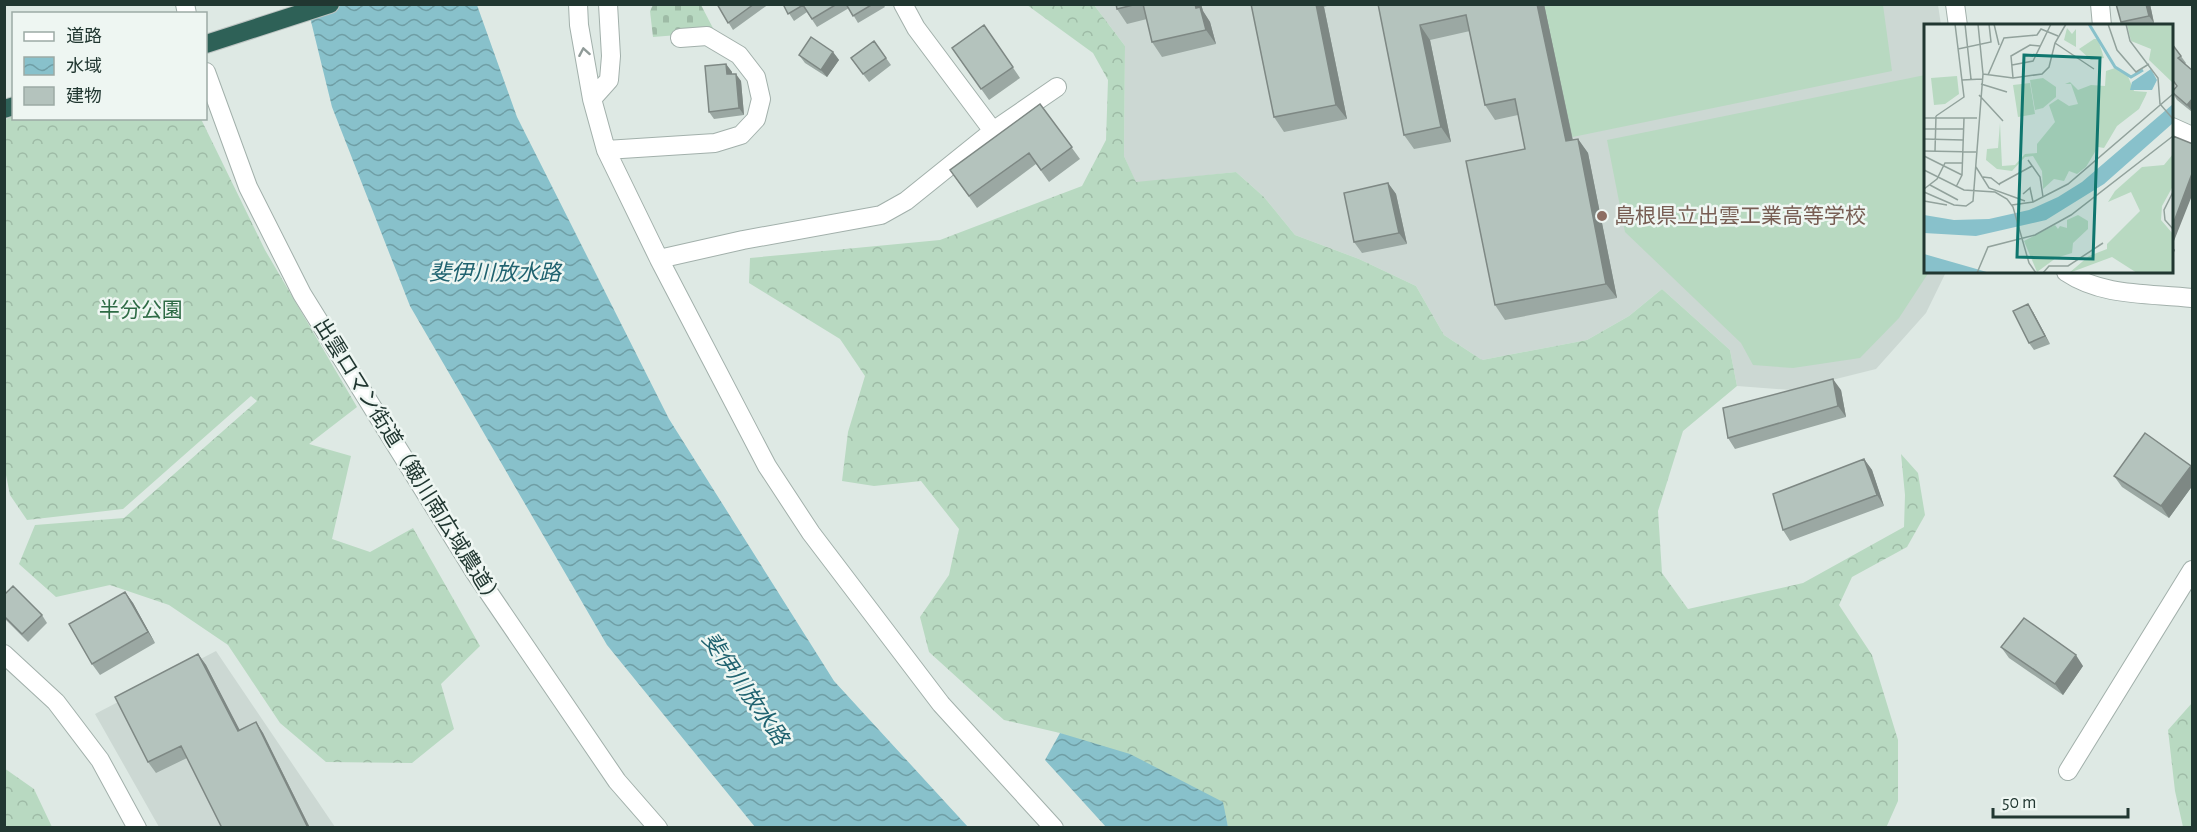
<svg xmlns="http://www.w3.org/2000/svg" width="2197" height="832" font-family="'Alegreya Sans','Noto Sans JP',sans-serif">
  <defs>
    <pattern id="forest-crowns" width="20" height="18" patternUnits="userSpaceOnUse" patternTransform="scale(1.5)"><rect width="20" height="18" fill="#b8d9c1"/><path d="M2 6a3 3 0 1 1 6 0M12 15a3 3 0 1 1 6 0" fill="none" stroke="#9ebba6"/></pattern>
    <pattern id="cemetery-stones" width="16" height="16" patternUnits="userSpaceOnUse" patternTransform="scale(1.5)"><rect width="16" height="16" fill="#b8d9c1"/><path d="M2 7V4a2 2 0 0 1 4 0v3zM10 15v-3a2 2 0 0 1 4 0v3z" fill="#9ebba6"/></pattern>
    <pattern id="water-waves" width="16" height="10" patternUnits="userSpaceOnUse" patternTransform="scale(1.5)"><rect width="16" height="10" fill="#88c1cb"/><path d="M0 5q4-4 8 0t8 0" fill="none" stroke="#6f9ea5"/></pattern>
  </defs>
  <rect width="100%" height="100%" fill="#dee9e4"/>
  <path fill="#ccd8d3" d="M 1094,5 L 1938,5 L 1941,25 L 1926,26 L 1926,272 L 1946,272 L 1926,313 L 1876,369 L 1792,390 L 1737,386 L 1730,350 L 1662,289 L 1629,316 L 1587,340 L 1482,360 L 1444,335 L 1416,286 L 1359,259 L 1295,235 L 1264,197 L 1236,172 L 1136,183 L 1124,156 L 1125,46 Z
    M 216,651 L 335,827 L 159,827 L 95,714 Z"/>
  <path fill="url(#forest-crowns)" d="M 1027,5 L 1094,5 L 1125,46 L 1124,156 L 1136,182 L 1236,172 L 1264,197 L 1295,235 L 1359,259 L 1416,286 L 1444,335 L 1482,360 L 1587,340 L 1629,316 L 1662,289 L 1730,350 L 1737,386 L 1683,431 L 1658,511 L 1662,573 L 1688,609 L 1803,583 L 1904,527 L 1905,495 L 1901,454 L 1918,473 L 1925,515 L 1907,547 L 1852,577 L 1839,605 L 1872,655 L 1898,740 L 1898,801 L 1886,828 L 1228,827 L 1222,802 L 1060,733 L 1004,720 L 929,652 L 920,617 L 949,575 L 959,529 L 921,481 L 874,486 L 842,481 L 848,432 L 865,376 L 840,339 L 749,283 L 750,258 L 940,240 L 1082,186 L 1106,140 L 1108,80 L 1093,53 Z
    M 13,116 L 14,118 L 201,119 L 265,250 L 357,407 L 309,444 L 351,456 L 332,539 L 370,552 L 413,528 L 480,646 L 441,684 L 454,729 L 412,763 L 326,762 L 280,723 L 228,645 L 169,605 L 110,585 L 56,597 L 19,564 L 35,525 L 124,518 L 257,401 L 251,396 L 123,509 L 27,520 L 10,495 L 4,465 L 4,120 Z
    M 2192,703 L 2192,827 L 2183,827 L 2175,791 L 2168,730 Z
    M 4,768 L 34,789 L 52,827 L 5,827 Z"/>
  <path fill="url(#cemetery-stones)" d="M 653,5 L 701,5 L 715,32 L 653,37 L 650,11 Z"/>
  <path fill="#b8d9c1" d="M 1536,5 L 1883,5 L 1892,71 L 1563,139 Z
    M 1925,75 L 1926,272 L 1929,272 L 1899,318 L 1860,358 L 1793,368 L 1753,365 L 1741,343 L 1625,232 L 1607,140 Z"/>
  <path fill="url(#water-waves)" d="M 307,5 L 477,5 L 517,117 L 669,419 L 834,681 L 968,827 L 755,827 L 607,645 L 410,306 L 332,107 Z
    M 1060,733 L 1130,754 L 1223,802 L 1228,827 L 1106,827 L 1045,760 Z"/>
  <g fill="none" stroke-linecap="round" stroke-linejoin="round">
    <g stroke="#a2b0ab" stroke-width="20">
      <path id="minor" d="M 185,4 L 187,14
        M 578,4 L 579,25 L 592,99 L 606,150 L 659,259 L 767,466 L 811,533 L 941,704 L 1054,828
        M 903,4 L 916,28 L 993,131
        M 1955,4 L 1958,26
        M 2100,4 L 2102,26
        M 206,72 L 248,187 L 302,294 L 474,571 L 617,781 L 658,828
        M 592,99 L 609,80 L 611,56 L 608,4
        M 2172,127 L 2192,136
        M 606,150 L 715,143 L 741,135 L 756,119 L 761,99 L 756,77 L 739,55 L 707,36 L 680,38
        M 659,259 L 743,240 L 881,215 L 906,201 L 993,131 L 1057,87
        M 2066,272 C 2103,297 2149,293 2192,298
        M 4,654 L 56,702 L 100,760 L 137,828
        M 2068,771 L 2192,570"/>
    </g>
    <g stroke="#bcc3c1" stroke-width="20">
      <path id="highway" d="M 206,44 L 330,4
        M 4,109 L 14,106"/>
    </g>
    <use href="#minor" stroke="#fff" stroke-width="18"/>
    <use href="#highway" stroke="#2e6157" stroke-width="18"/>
  </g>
  <path fill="#9ba8a3" d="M 717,4 L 769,4 L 733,30 Z
    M 783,4 L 883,4 L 885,7 L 858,23 L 849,8 L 817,27 L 807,12 L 794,21 Z
    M 1116,4 L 1201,4 L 1203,11 L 1210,22 L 1216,44 L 1162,57 L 1152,42 L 1147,19 L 1127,24 L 1117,9 Z
    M 1251,4 L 1327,4 L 1327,6 L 1324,7 L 1347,119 L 1284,132 L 1274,117 Z
    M 1378,4 L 1544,4 L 1573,140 L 1578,139 L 1588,153 L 1617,298 L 1505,320 L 1495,305 L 1525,149 L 1518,115 L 1495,120 L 1485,105 L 1470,31 L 1430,40 L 1451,142 L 1414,149 L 1404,135 Z
    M 2116,4 L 2150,4 L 2154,23 L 2145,26 L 2123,26 L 2121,22 Z
    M 984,25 L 1020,78 L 989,100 L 952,48 Z
    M 874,41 L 891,65 L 869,82 L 851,58 Z
    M 2172,44 L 2186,63 L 2185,64 L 2192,112 L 2177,100 L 2172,92 L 2177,86 Z
    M 833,52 L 839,60 L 827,77 L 805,63 L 799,55 Z
    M 726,64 L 732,72 L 732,74 L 741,81 L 744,115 L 714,119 L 709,112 Z
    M 1040,104 L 1080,159 L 1049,182 L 1036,164 L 977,208 L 950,170 Z
    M 1388,183 L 1396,194 L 1407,244 L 1362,253 L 1354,242 Z
    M 2033,312 L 2050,344 L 2034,350 L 2029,343 Z
    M 1841,390 L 1846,417 L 1735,449 L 1728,438 Z
    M 1864,459 L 1872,470 L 1884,506 L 1790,541 L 1783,530 Z
    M 2191,466 L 2193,468 L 2193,485 L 2169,518 L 2122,487 L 2114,476 Z
    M 125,592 L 133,603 L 155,643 L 100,675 L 92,664 Z
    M 4,595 L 42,615 L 47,623 L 28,642 L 4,618 Z
    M 2001,647 L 2083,666 L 2063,695 L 2009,658 Z
    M 198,654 L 206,665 L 239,730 L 256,722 L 263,733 L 310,828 L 222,828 L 187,758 L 156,773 L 148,762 Z"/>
  <path fill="#7e8884" d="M 1195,4 L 1201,4 L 1203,11 L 1210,22 L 1216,44 L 1206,30 Z
    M 1316,4 L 1322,4 L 1324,7 L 1347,119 L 1336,105 Z
    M 1537,4 L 1544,4 L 1576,156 L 1566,141 Z
    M 2146,4 L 2150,4 L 2154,23 L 2149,16 Z
    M 1420,25 L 1430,40 L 1451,142 L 1441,127 Z
    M 833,52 L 839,60 L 827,77 L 821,70 Z
    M 726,64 L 732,72 L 732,82 L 727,74 Z
    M 736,74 L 741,81 L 744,115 L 739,108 Z
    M 2193,98 L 2193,112 L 2187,105 Z
    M 1578,139 L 1588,153 L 1617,298 L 1606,284 Z
    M 2193,171 L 2193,193 L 2172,246 L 2175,250 L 2172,257 L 2172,227 Z
    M 1388,183 L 1396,194 L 1407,244 L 1399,233 Z
    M 2028,304 L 2033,312 L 2050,344 L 2045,336 Z
    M 1833,379 L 1841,390 L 1846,417 L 1838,406 Z
    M 1864,459 L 1872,470 L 1884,506 L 1877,495 Z
    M 2191,466 L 2193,468 L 2193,485 L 2169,518 L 2161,506 Z
    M 125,592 L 133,603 L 155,643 L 148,632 Z
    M 198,654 L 206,665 L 246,742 L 238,731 Z
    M 2076,655 L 2083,666 L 2063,695 L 2055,684 Z
    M 256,722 L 263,733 L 310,828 L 308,828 Z"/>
  <path fill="#b4c3bd" stroke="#7e8884" stroke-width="1.5" d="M 717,4 L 754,4 L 728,23 Z
    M 783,4 L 837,4 L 812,19 L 803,5 L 788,14 Z
    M 846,4 L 873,4 L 853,16 Z
    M 1116,4 L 1137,4 L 1117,9 Z
    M 1143,4 L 1195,4 L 1196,8 L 1200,7 L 1206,30 L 1152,42 Z
    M 1251,4 L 1316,4 L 1336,105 L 1274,117 Z
    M 1378,4 L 1537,4 L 1566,141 L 1578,139 L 1606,284 L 1495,305 L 1466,161 L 1525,149 L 1515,99 L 1485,105 L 1466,15 L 1420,25 L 1441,127 L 1404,135 Z
    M 2116,4 L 2146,4 L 2149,16 L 2121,22 Z
    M 984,25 L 1013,67 L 981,89 L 952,48 Z
    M 811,37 L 833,52 L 821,70 L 799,55 Z
    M 874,41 L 886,58 L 863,74 L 851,58 Z
    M 2172,44 L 2181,56 L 2178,58 L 2193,71 L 2193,98 L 2187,105 L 2172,92 L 2177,86 L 2172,79 Z
    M 726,64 L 727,74 L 736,74 L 739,108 L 709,112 L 705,66 Z
    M 1040,104 L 1072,147 L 1041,170 L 1029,153 L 969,196 L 950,170 Z
    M 2173,136 L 2193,144 L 2193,171 L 2172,227 L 2172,141 Z
    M 1388,183 L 1399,233 L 1354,242 L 1344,193 Z
    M 2028,304 L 2045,336 L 2029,343 L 2013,311 Z
    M 1833,379 L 1838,406 L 1728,438 L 1723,408 Z
    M 2145,433 L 2191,466 L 2161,506 L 2114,476 Z
    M 1864,459 L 1877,495 L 1783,530 L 1773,494 Z
    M 13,586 L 42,615 L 22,634 L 4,616 L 4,595 Z
    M 125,592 L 148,632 L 92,664 L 69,624 Z
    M 2024,618 L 2076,655 L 2055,684 L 2001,647 Z
    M 198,654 L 238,731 L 256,722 L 308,828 L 222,828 L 181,746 L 148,762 L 115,697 Z"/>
  <defs><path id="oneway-chevron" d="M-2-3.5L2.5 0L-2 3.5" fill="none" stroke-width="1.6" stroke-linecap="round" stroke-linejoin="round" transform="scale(1.5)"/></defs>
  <use stroke="#909b98" href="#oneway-chevron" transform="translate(584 52) rotate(-100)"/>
  <circle fill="#8d6e63" stroke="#eef6f2" stroke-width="2" cx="1602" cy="216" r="6"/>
  <g text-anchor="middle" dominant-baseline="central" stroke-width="5" stroke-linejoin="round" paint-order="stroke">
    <g font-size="21" fill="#785e54" stroke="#eef6f2" text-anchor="start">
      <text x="1614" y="216">島根県立出雲工業高等学校</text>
    </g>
    <g font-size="21" fill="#2e6b45" stroke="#eef6f2">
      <text x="141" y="310">半分公園</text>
    </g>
    <g font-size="21" fill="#213731" stroke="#eef6f2">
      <text transform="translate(408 463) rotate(58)">出雲ロマン街道（簸川南広域農道）</text>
    </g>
    <g font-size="22" font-style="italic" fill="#1f626f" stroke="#eef6f2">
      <text x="495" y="273">斐伊川放水路</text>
      <text transform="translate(745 689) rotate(55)">斐伊川放水路</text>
    </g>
  </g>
  <g transform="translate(1924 24)">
    <rect width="249" height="249" fill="#dee9e4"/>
    <path d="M 203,0 L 249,0 L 249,59 L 225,36 L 227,25 L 207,17 ZM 143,4 L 148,10 L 152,5 L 152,23 L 140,16 ZM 170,15 L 174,15 L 180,34 L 167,36 L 155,25 ZM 191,44 L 203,50 L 210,67 L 223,68 L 222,71 L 215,85 L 193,102 L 180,124 L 174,123 L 162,143 L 153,150 L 145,147 L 140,157 L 130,155 L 119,165 L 118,147 L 109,132 L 101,133 L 88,147 L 73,145 L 62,136 L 63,125 L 74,124 L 76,99 L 78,142 L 91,141 L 101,130 L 113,129 L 113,120 L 131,98 L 125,81 L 134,75 L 145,82 L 154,80 L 147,60 L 141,60 L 146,58 L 154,66 L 167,61 L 181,62 L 182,47 ZM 249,130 L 249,162 L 238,182 L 237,196 L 249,210 L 249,249 L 213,249 L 188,233 L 145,249 L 165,232 L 183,225 L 183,220 L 216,187 L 207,168 L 184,178 L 191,167 L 218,143 L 240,141 ZM 154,191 L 164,197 L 164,205 L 149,219 L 148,229 L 132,234 L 113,248 L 100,217 L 131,201 L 134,205 L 136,202 L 143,204 L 143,196 Z" fill="#b8d9c1"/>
    <path d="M 33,52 L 35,70 L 21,80 L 10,81 L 7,54 ZM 119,54 L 132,63 L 132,73 L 119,84 L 111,86 L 106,56 ZM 106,59 L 111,90 L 94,93 L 89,61 Z" fill="#b8d9c1"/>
    <path d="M 227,45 L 233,56 L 228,66 L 206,66 L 208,58 ZM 249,80 L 249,99 L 180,160 L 122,196 L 52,212 L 0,209 L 0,191 L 30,196 L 65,195 L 105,186 L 134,173 L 158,158 ZM 0,230 L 49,244 L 66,249 L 0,249 Z" fill="#88c1cb"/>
    <path fill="none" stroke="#88c1cb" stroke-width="3" d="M 165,0 L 191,43 L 207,53 L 219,46"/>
    <path fill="none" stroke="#92a29c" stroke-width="1.5" d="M 41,0 L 47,55M 70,0 L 75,21M 184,0 L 193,26 L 212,48 L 225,40M 202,0 L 206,17 L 234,54 L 236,80 L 249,95M 131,19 L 170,45M 34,25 L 67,18 L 65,0M 88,41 L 109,37 L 127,0M 59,50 L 89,54 L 118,50 L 125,43 L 131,19 L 142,0M 64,51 L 80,14 L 113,11 L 117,5 L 134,12M 89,54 L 87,32 L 106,21 L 116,22M 38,56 L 58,55M 57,60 L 83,68M 55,71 L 79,97M 12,92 L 40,73 L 31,0M 0,94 L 53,94M 0,105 L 40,105M 0,115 L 39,116M 0,127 L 52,128M 11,127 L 12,92M 0,132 L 38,151M 104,136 L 116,153 L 119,173M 52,143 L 65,164 L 101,177M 0,146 L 40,166 L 71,168 L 83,175 L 89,183 L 105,239 L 112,249M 59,153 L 67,154 L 76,161M 75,160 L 108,142M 6,161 L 34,176M 32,163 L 38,151 L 40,94M 0,165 L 13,155 L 21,139 L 38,139M 0,168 L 30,181 L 42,182 L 49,177 L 59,50 L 54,0M 249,168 L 240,186 L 241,196 L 249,205M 99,170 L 106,164 L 109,178M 0,177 L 23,181M 88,181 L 109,178 L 144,160 L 249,70M 53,249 L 64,223 L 111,211 L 147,191 L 249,112M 119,249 L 125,242 L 144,242 L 179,219"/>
    <path fill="#0f766e" fill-opacity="0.15" stroke="#0f766e" stroke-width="3" d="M 100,31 L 176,34 L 169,235 L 93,233 Z"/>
    <rect width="249" height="249" fill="none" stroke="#213731" stroke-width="3"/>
  </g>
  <rect width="2197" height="832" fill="none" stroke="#213731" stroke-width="12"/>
  <rect x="12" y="12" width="195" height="108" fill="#eef6f2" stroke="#9caaa5" stroke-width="1.5"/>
  <rect x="24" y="32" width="30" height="9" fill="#ffffff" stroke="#9caaa5" stroke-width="1.5"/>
  <text x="66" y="42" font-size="18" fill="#213731">道路</text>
  <rect x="24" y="57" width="30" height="18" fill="url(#water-waves)" stroke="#9caaa5" stroke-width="1.5"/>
  <text x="66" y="72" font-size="18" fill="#213731">水域</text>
  <rect x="24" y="87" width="30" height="18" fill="#b4c3bd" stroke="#9caaa5" stroke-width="1.5"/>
  <text x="66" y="102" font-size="18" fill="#213731">建物</text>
  <path d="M1993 808v9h135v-9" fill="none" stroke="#213731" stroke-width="3"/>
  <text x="2002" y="808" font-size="18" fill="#213731" stroke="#eef6f2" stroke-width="4.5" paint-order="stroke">50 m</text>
</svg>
